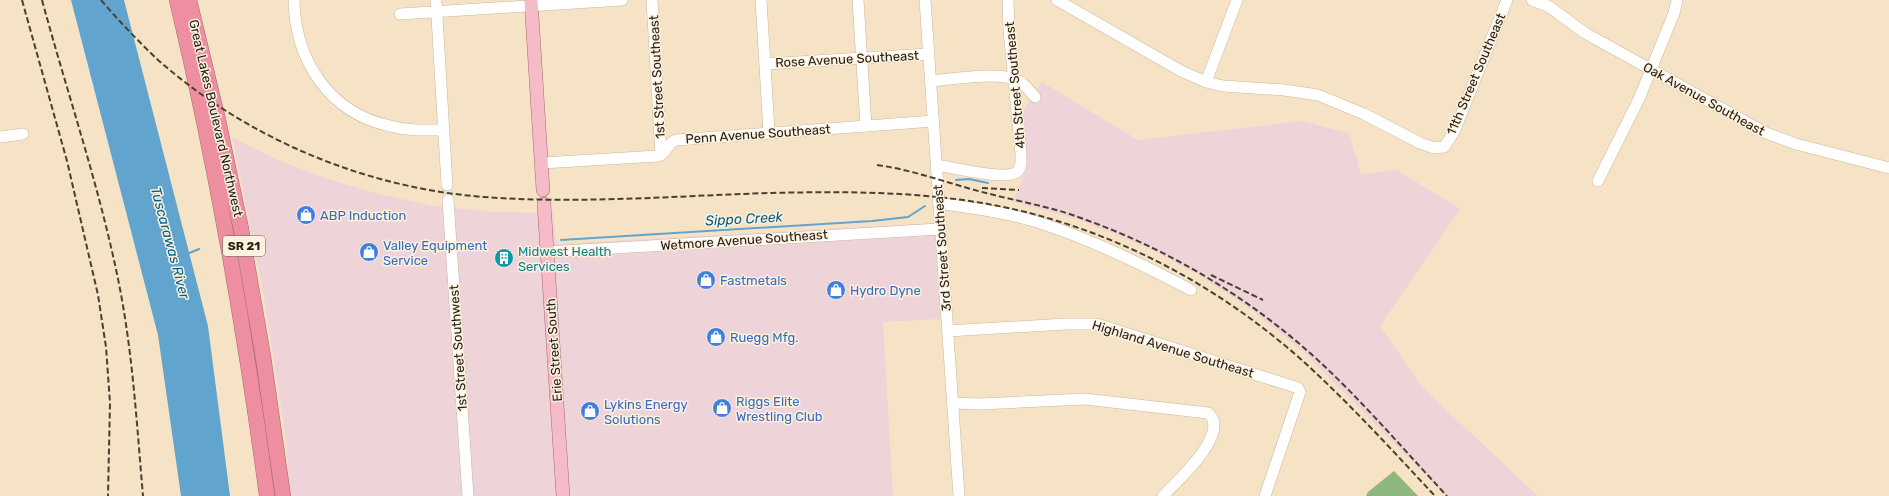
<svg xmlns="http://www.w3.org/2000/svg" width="1889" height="496" font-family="Rubik,sans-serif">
  <rect width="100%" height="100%" fill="#f6e3c5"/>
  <path fill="#eed4d9" d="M 1042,82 L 1138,140 L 1302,121 L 1349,133 L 1361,174 L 1397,170 L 1460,209 L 1380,326 L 1423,388 L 1538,496 L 1446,496 L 1307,355 L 1253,311 L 1199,275 L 1148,248 L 1080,220 L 1013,202 L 1027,168 L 1021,113 Z
    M 232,137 L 278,160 L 328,179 L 379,194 L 434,206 L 493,212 L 553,213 L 557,244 L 935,223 L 941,319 L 883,322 L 893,496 L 291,496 L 284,427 L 264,298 Z"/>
  <path fill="#8db77d" d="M 1394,471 L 1418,496 L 1366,496 L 1368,492 Z"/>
  <path fill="#61a5cf" d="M 71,0 L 124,0 L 208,326 L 230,496 L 181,496 L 158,335 Z"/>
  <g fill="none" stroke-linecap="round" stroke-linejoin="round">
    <path stroke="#61a5cf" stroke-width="2" d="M 956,180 L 969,179 L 988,183
      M 561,240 L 872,221 L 908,217 L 925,206
      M 187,254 L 199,249"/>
    <g stroke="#cab89b" stroke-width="12">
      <path id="minor" d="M 294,0 C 295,60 329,113 390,126 C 408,131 426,130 444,130
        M 436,0 L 447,185
        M 652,0 L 661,155
        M 761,0 L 769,132
        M 858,0 L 866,126
        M 925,0 L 959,496
        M 1057,0 L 1181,71 L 1206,82 L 1223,86 L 1284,90 L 1318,95 L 1364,114 L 1420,143 L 1434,148 L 1444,147 L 1454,132 L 1507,0
        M 1532,0 L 1548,6 L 1585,33 L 1766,133 L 1796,144 L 1889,168
        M 400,14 L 622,0
        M 765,64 L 929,54
        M 931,81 C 951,79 996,72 1014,79 C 1023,82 1029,90 1035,97
        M 1206,82 L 1237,0
        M 0,137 L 23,134
        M 542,163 L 658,156 C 667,153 667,143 676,140 L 934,121
        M 936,165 C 952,167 1006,181 1017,172 C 1022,167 1021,160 1021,154 L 1009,30 L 1008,0
        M 1598,181 L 1639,99 L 1674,13 L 1677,0
        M 448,200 L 468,496
        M 938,203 C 971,208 1005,212 1037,222 C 1091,239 1142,264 1191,290
        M 547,252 L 940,229
        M 948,331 L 1066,324 L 1097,324 L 1298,388 L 1300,392 L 1299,395 L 1265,496
        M 952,403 L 981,404 L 1085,399 L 1208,413 C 1232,433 1176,482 1163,496"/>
    </g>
    <g stroke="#a86870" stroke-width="14">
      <path id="major" d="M 531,0 L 543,190
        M 544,204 L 563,496"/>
    </g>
    <g stroke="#a86870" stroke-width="16">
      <path id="highway" d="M 177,0 C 216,164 245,329 267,496
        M 189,0 L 218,120 L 241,229 L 263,356 L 283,496"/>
    </g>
    <use href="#minor" stroke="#fff" stroke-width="11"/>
    <use href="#major" stroke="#f5bbc7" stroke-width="13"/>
    <use href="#highway" stroke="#ee8ea1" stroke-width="15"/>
    <path stroke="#494032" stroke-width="2" stroke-dasharray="6 3" stroke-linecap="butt" d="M 22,0 L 67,161 L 98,295 L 106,347 L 110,403 L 108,496
      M 42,0 C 68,96 101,191 120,289 C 133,357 137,427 143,496
      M 101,0 C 119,21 138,41 158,60 C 248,139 365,188 484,197 C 579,204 674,196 769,193 C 859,191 949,191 1037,215 C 1136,242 1227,293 1304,362 C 1350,404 1392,450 1435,496
      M 877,165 C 914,170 950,184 986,193 C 1016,201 1048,206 1078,217 C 1167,248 1251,298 1321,363 C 1365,404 1405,451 1447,496
      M 982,188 L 1019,190
      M 1211,275 L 1263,300"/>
  </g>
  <defs>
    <g id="shop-disc" transform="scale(1)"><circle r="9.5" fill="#3f7fe0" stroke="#fdf1df"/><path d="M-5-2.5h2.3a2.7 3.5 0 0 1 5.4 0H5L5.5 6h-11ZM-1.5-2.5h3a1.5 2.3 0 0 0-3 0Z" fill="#fff"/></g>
    <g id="building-disc" transform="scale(1)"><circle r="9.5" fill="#0f9aa8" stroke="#fdf1df"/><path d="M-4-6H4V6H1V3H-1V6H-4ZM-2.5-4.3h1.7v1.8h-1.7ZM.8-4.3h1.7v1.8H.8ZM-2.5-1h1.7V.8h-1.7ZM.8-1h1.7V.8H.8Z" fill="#fff"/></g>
  </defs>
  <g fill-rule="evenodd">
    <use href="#shop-disc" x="306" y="215"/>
    <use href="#shop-disc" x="369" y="252"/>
    <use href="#building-disc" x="504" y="258"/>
    <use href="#shop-disc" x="706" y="280"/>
    <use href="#shop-disc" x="836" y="290"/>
    <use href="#shop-disc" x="716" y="337"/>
    <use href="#shop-disc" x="722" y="408"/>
    <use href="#shop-disc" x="590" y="411"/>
  </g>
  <g text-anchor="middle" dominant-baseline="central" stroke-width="3" stroke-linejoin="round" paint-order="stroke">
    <rect fill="#fdf1df" stroke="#675f52" stroke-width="1" x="223" y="236" width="42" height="20" rx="3"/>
    <g font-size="12" font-weight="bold" fill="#272015">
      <text x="244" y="246">SR 21</text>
    </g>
    <g font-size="13" fill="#272015" stroke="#fdf1df">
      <text transform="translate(847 59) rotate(-3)">Rose Avenue Southeast</text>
      <text transform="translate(1476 74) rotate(-67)">11th Street Southeast</text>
      <text transform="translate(657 77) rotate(-93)">1st Street Southeast</text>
      <text transform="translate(1015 85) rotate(-95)">4th Street Southeast</text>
      <text transform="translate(1704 99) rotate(29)">Oak Avenue Southeast</text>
      <text transform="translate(216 118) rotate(77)">Great Lakes Boulevard Northwest</text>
      <text transform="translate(758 134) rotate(-4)">Penn Avenue Southeast</text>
      <text transform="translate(744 240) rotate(-4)">Wetmore Avenue Southeast</text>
      <text transform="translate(942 248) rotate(-94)">3rd Street Southeast</text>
      <text transform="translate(458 348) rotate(-94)">1st Street Southwest</text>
      <text transform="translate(1173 349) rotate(17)">Highland Avenue Southeast</text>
      <text transform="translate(554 350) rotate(-94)">Erie Street South</text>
    </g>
    <g font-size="13" fill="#366cbe" stroke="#fdf1df" text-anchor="start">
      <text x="320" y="215">ABP Induction</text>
      <text x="383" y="245">Valley Equipment<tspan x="383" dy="15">Service</tspan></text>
      <text x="720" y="280">Fastmetals</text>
      <text x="850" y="290">Hydro Dyne</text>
      <text x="730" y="337">Ruegg Mfg.</text>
      <text x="736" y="401">Riggs Elite<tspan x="736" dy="15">Wrestling Club</tspan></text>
      <text x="604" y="404">Lykins Energy<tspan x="604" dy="15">Solutions</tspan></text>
    </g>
    <g font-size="13" fill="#0d838f" stroke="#fdf1df" text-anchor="start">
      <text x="518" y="251">Midwest Health<tspan x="518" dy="15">Services</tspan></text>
    </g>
    <g font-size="14" font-style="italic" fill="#065f87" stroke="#fdf1df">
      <text transform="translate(744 219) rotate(-3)">Sippo Creek</text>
      <text transform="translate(170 243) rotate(75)">Tuscarawas River</text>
    </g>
  </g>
</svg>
